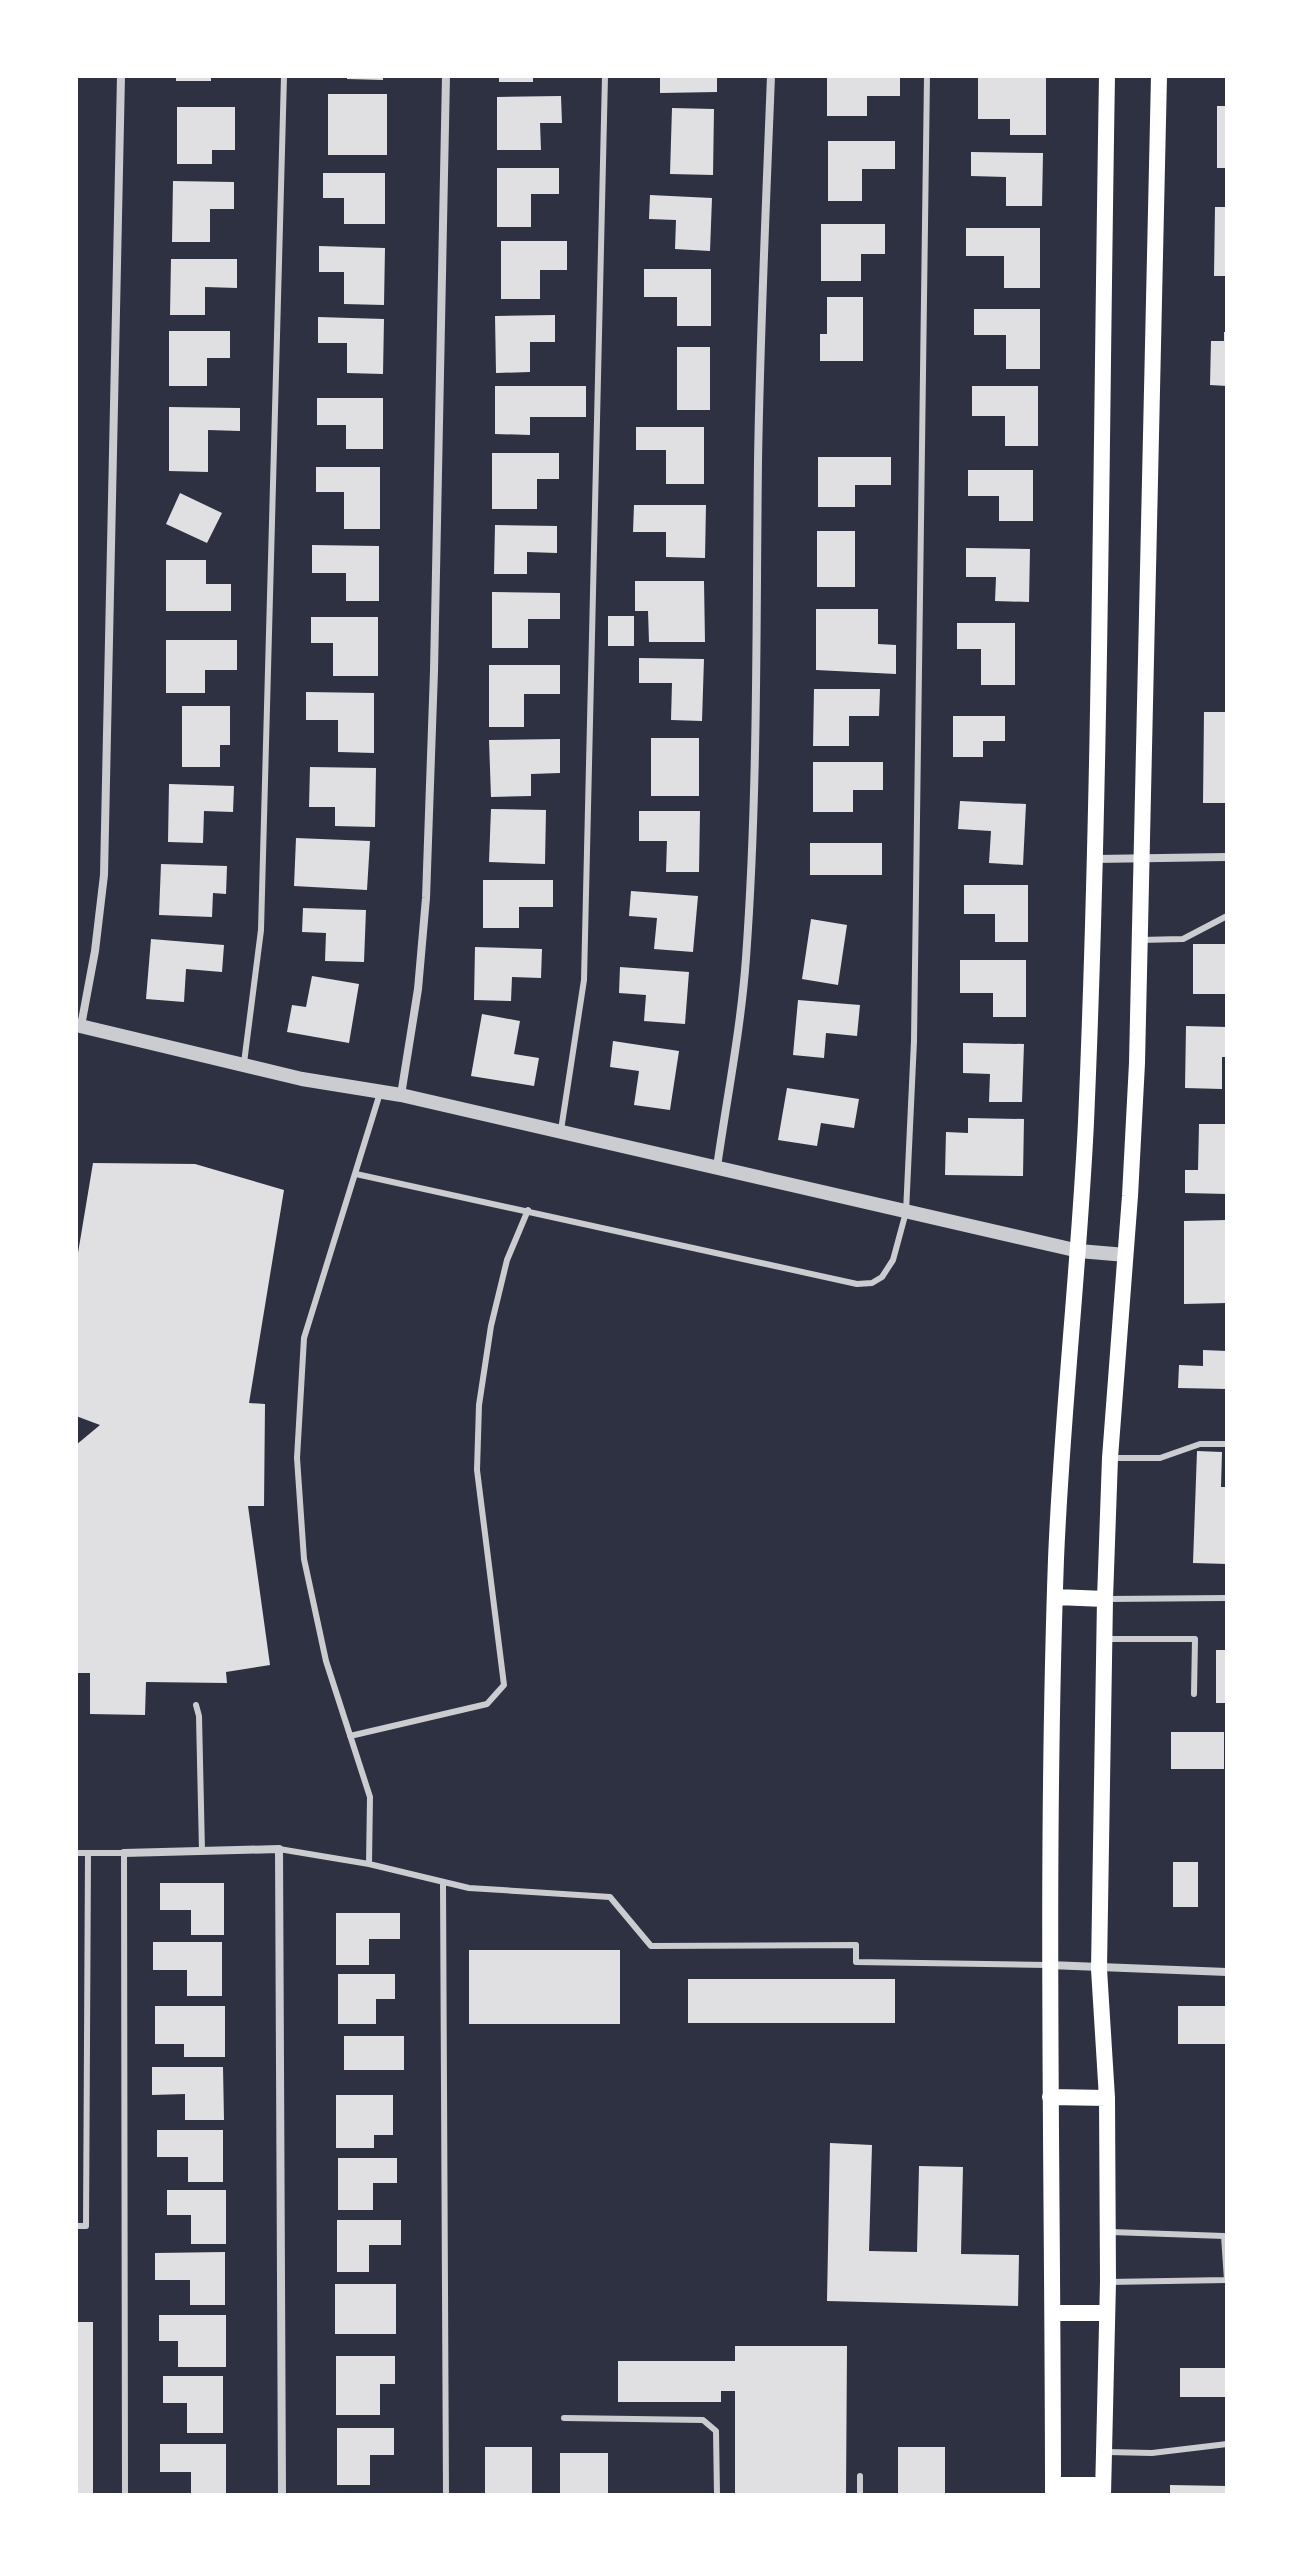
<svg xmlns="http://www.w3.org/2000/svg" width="1303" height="2571" font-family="'Varela Round',sans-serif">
  <rect width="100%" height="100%" fill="#2d3142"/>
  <path fill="#e0e0e3" d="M 176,76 L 211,76 L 211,81 L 176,81 Z
    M 347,76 L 383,76 L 383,80 L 347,79 Z
    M 499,76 L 533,76 L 533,82 L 499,82 Z
    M 660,76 L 717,76 L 717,92 L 660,93 Z
    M 827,76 L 900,76 L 900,96 L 867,96 L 867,116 L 827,116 Z
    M 978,76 L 1046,76 L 1046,135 L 1010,135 L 1010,119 L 978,119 Z
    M 328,94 L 387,94 L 387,155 L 328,155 Z
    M 561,96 L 562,123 L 540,123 L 541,150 L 497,150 L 497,97 Z
    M 1217,106 L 1227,106 L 1227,168 L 1217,168 Z
    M 177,107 L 235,107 L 235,150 L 212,150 L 212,164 L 177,164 Z
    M 672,108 L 714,109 L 713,175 L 670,174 Z
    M 828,141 L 895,141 L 895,169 L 862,169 L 862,201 L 828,201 Z
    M 971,152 L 1043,153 L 1042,206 L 1006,206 L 1006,177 L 971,176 Z
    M 497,168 L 559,168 L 559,194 L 531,194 L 531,227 L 497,227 Z
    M 323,173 L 385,173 L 385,224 L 344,224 L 344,198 L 323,198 Z
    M 173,181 L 234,182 L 234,209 L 210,209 L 210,242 L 172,242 Z
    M 650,195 L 712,198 L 710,251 L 675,249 L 676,220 L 649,219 Z
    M 1215,207 L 1227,207 L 1227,276 L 1214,276 Z
    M 821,224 L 885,224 L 885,254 L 861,254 L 861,281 L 821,281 Z
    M 966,228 L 1040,228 L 1040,288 L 1004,288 L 1004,256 L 966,256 Z
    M 501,241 L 567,241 L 567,270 L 540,270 L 540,299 L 501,299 Z
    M 319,246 L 385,248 L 384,305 L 344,304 L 344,272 L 319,272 Z
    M 171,259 L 237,259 L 237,288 L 205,287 L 205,315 L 170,315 Z
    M 644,269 L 711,269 L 711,326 L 677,326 L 677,297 L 644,297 Z
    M 827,297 L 863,297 L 863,361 L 820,361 L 820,334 L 827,334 Z
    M 974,309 L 1040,309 L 1040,369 L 1006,369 L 1006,335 L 974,335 Z
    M 555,315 L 555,342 L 530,342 L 530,372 L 496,373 L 495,316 Z
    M 318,317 L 384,319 L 383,374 L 347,373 L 347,343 L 318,343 Z
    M 169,331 L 230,331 L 230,358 L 207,358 L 207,386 L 169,386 Z
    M 1224,332 L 1227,332 L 1227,386 L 1210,385 L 1211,341 L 1224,341 Z
    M 677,347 L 710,347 L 710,410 L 677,410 Z
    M 495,386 L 586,386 L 586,417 L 530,417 L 530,435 L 495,434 Z
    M 972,386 L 1038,386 L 1038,446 L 1005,446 L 1005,416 L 972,416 Z
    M 317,398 L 383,398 L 383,449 L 346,449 L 346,425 L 317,425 Z
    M 169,407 L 240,408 L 240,431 L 208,430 L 208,472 L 169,471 Z
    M 636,427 L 704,427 L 704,484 L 666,484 L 666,450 L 636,450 Z
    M 492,453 L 559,453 L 559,479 L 537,479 L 537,509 L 492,509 Z
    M 818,457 L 891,457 L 891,485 L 855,485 L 855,507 L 818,507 Z
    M 316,467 L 380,467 L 380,529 L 344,529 L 344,492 L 316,492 Z
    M 968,470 L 1033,470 L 1033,521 L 999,521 L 999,496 L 968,496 Z
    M 180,493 L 222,513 L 207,543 L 166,524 Z
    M 634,505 L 706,505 L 705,558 L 666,557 L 666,532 L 633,532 Z
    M 495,525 L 557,526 L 557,553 L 527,552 L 527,574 L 494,574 Z
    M 817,531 L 855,531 L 855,587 L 817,587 Z
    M 312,545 L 379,546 L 379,601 L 346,601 L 346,573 L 312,573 Z
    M 966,548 L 1030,549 L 1029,602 L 995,601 L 996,577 L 966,577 Z
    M 166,560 L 206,560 L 206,584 L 231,584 L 231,611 L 166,611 Z
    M 635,581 L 704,581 L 705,642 L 649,642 L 648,611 L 635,611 Z
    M 492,592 L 560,593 L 560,619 L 528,619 L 528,648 L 492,648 Z
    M 816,609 L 878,609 L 878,644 L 896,645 L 896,674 L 816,670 Z
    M 608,616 L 634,616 L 634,646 L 608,646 Z
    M 311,617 L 378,617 L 378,676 L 333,676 L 333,643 L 311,643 Z
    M 957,623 L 1015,623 L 1015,685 L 981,685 L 981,649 L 957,649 Z
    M 166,640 L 237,640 L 237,670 L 205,670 L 205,693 L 166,693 Z
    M 639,658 L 704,659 L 702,721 L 671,720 L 672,683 L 639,683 Z
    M 489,665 L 560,665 L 560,694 L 524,694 L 524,727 L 489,727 Z
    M 814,689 L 880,689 L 879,716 L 849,716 L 849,746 L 813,746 Z
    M 306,692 L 374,693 L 374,753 L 338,752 L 338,720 L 306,720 Z
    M 182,706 L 230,706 L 230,745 L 220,745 L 220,767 L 182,767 Z
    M 1204,712 L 1227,712 L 1227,803 L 1203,803 Z
    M 953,716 L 1005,716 L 1005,741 L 983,741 L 983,757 L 953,757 Z
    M 651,738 L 699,738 L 699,796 L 651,796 Z
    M 560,739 L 560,773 L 531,774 L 531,796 L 491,797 L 489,740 Z
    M 813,762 L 883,762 L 883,790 L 853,790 L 853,812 L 813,812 Z
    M 310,767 L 376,768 L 375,827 L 335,826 L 335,807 L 309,807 Z
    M 169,784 L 234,786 L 233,812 L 204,811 L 203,843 L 168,842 Z
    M 960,801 L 1026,804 L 1023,865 L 989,863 L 991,831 L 958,829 Z
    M 491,809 L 546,810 L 545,864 L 489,862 Z
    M 639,811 L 700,811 L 699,872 L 666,872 L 667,841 L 639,841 Z
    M 296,838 L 370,841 L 367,890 L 294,886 Z
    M 810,843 L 882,843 L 882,875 L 810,875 Z
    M 161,864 L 227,866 L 226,894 L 213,893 L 212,917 L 159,915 Z
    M 483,880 L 553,880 L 553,907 L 519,907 L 519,928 L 483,928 Z
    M 964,885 L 1028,885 L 1028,942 L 995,942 L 995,914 L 964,914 Z
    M 631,891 L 698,896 L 693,952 L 654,949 L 657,918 L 629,916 Z
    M 303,908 L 366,910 L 364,962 L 325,961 L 326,933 L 302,932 Z
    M 811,919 L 847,925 L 838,985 L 802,979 Z
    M 151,939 L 224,945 L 222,972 L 186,969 L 184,1002 L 146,999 Z
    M 1193,944 L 1227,944 L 1227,994 L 1193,994 Z
    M 475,947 L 542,949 L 541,978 L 512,977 L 511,1001 L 474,1000 Z
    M 960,960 L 1026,960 L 1026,1017 L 993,1017 L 993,993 L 960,993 Z
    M 620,967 L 689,972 L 685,1024 L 644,1021 L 646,995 L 619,993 Z
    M 312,976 L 359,984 L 349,1043 L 287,1032 L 292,1005 L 306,1007 Z
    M 798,1000 L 860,1005 L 857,1036 L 826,1033 L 824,1058 L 793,1055 Z
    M 482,1014 L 520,1021 L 514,1054 L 539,1058 L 534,1086 L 471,1076 Z
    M 1186,1026 L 1227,1027 L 1227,1057 L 1222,1057 L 1222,1089 L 1185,1088 Z
    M 613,1041 L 679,1051 L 670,1110 L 634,1105 L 639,1071 L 610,1067 Z
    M 963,1043 L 1024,1044 L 1022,1102 L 989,1102 L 990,1074 L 963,1073 Z
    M 787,1088 L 859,1099 L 854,1128 L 821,1123 L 817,1146 L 778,1140 Z
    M 968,1118 L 1024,1119 L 1023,1176 L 945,1175 L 946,1132 L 968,1133 Z
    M 1199,1124 L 1227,1124 L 1227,1194 L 1185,1193 L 1185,1170 L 1198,1170 Z
    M 93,1163 L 195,1164 L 284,1190 L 249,1403 L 265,1404 L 264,1506 L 248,1506 L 270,1665 L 226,1672 L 227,1683 L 146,1682 L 145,1715 L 90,1714 L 90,1673 L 76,1673 L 76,1445 L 100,1425 L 76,1416 L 76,1265 Z
    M 1227,1220 L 1227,1303 L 1184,1304 L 1184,1221 Z
    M 1203,1350 L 1227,1351 L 1227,1389 L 1178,1388 L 1179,1365 L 1203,1366 Z
    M 1197,1451 L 1222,1452 L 1221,1487 L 1227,1487 L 1227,1564 L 1193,1563 Z
    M 1216,1650 L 1227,1650 L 1227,1703 L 1216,1703 Z
    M 1171,1732 L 1224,1732 L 1224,1769 L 1171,1769 Z
    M 1173,1862 L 1198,1862 L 1198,1907 L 1173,1907 Z
    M 160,1883 L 224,1883 L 224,1935 L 191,1935 L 191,1910 L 160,1910 Z
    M 336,1913 L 400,1913 L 400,1939 L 369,1939 L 369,1965 L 336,1965 Z
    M 153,1942 L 222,1942 L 222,1996 L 187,1996 L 187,1970 L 153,1970 Z
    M 469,1950 L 620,1950 L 620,2024 L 469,2024 Z
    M 338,1974 L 395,1974 L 395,1999 L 376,1999 L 376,2024 L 338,2024 Z
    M 688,1979 L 895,1979 L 895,2023 L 688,2023 Z
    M 155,2006 L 225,2006 L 225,2057 L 184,2057 L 184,2044 L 155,2044 Z
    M 1178,2006 L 1227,2006 L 1227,2044 L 1178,2044 Z
    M 344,2036 L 404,2036 L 404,2070 L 344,2070 Z
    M 152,2067 L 223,2067 L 224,2120 L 185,2120 L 185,2094 L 152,2095 Z
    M 336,2095 L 393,2095 L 393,2135 L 374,2135 L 374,2148 L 336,2148 Z
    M 157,2130 L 223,2130 L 223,2182 L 188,2182 L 188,2157 L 157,2157 Z
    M 830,2143 L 872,2145 L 869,2251 L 917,2252 L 919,2166 L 963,2167 L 961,2254 L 1019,2255 L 1018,2306 L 827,2301 Z
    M 338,2158 L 397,2158 L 397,2183 L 373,2183 L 373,2210 L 338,2210 Z
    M 167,2190 L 226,2190 L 226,2244 L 191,2244 L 191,2215 L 167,2215 Z
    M 337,2220 L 401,2220 L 401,2245 L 369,2245 L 369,2272 L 337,2272 Z
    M 225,2252 L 225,2305 L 190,2305 L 190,2280 L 155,2280 L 155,2253 Z
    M 335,2284 L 396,2284 L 396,2334 L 335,2334 Z
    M 159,2315 L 226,2315 L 226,2367 L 178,2367 L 178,2341 L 159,2341 Z
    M 76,2322 L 93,2322 L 93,2495 L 76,2495 Z
    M 735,2346 L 847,2346 L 846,2495 L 735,2495 L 735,2391 L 721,2391 L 721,2402 L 618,2402 L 618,2361 L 735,2361 Z
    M 336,2356 L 395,2356 L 395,2384 L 380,2384 L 380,2415 L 336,2415 Z
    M 1180,2368 L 1227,2368 L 1227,2397 L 1180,2397 Z
    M 163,2376 L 223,2376 L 223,2433 L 187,2433 L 187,2403 L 163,2403 Z
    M 337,2428 L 394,2428 L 394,2455 L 370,2455 L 370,2485 L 337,2485 Z
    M 160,2444 L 226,2444 L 226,2495 L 191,2495 L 191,2472 L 160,2472 Z
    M 485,2447 L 532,2447 L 532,2495 L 485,2495 Z
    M 898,2447 L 945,2447 L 945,2495 L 898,2495 Z
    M 560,2453 L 608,2453 L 608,2495 L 560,2495 Z
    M 1170,2485 L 1227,2486 L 1227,2495 L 1170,2495 Z"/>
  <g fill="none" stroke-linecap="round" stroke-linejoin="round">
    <path stroke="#caccd0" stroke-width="6" d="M 1140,940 L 1183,939 L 1227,916
      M 244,1063 L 261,930 L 284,76
      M 561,1130 L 584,980 L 605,76
      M 356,1174 L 857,1284 L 872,1283 L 882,1277 L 893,1260 L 906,1212 L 914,1041 L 927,76
      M 1113,1458 L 1160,1458 L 1200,1444 L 1227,1444
      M 1108,1599 L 1227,1598
      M 1105,1639 L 1195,1639 L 1194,1694
      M 196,1705 L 199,1716 L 202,1851
      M 350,1736 L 487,1704 L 504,1685 L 477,1470 L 479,1405 L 491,1326 L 507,1260 L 528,1210
      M 279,1849 L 369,1864 L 469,1888 L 610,1897 L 651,1946 L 856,1945 L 856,1962 L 1047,1965
      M 76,1853 L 124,1853 L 125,2495
      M 369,1864 L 370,1797 L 326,1661 L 304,1559 L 297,1458 L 304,1338 L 380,1093
      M 443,1883 L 446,2495
      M 76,2226 L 86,2226 L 88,1854
      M 1108,2282 L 1227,2280 L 1224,2236 L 1111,2232
      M 564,2418 L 703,2420 L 716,2431 L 717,2495
      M 1107,2452 L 1152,2453 L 1227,2444
      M 860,2476 L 860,2495"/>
    <path stroke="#caccd0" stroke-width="8" d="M 1095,859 L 1227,857
      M 81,1026 L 95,951 L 104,875 L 121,76
      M 401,1095 L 418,989 L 426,898 L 434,671 L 446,76
      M 717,1167 C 727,1097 741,1028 746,958 C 758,793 756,627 758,462 C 760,334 766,205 771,76
      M 124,1853 L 279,1849 L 282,2495
      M 1049,1965 L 1227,1972"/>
    <path stroke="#caccd0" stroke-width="14" d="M 76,1025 L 302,1079 L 401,1095 L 1079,1251 L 1126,1255"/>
    <path stroke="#fff" stroke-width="16" d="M 1056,1597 L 1105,1599
      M 1050,2097 L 1107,2098
      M 1053,2313 L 1107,2313
      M 1053,2485 L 1103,2485
      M 1053,2495 C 1053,2183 1045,1871 1056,1559 C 1062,1413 1079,1268 1086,1122 C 1101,774 1101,424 1107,76
      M 1103,2495 L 1108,2282 L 1107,2098 L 1099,1969 L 1105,1599 L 1110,1458 L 1130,1196 L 1137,1063 L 1159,76"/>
  </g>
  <rect width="1303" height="2571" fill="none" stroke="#ffffff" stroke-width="156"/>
</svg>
